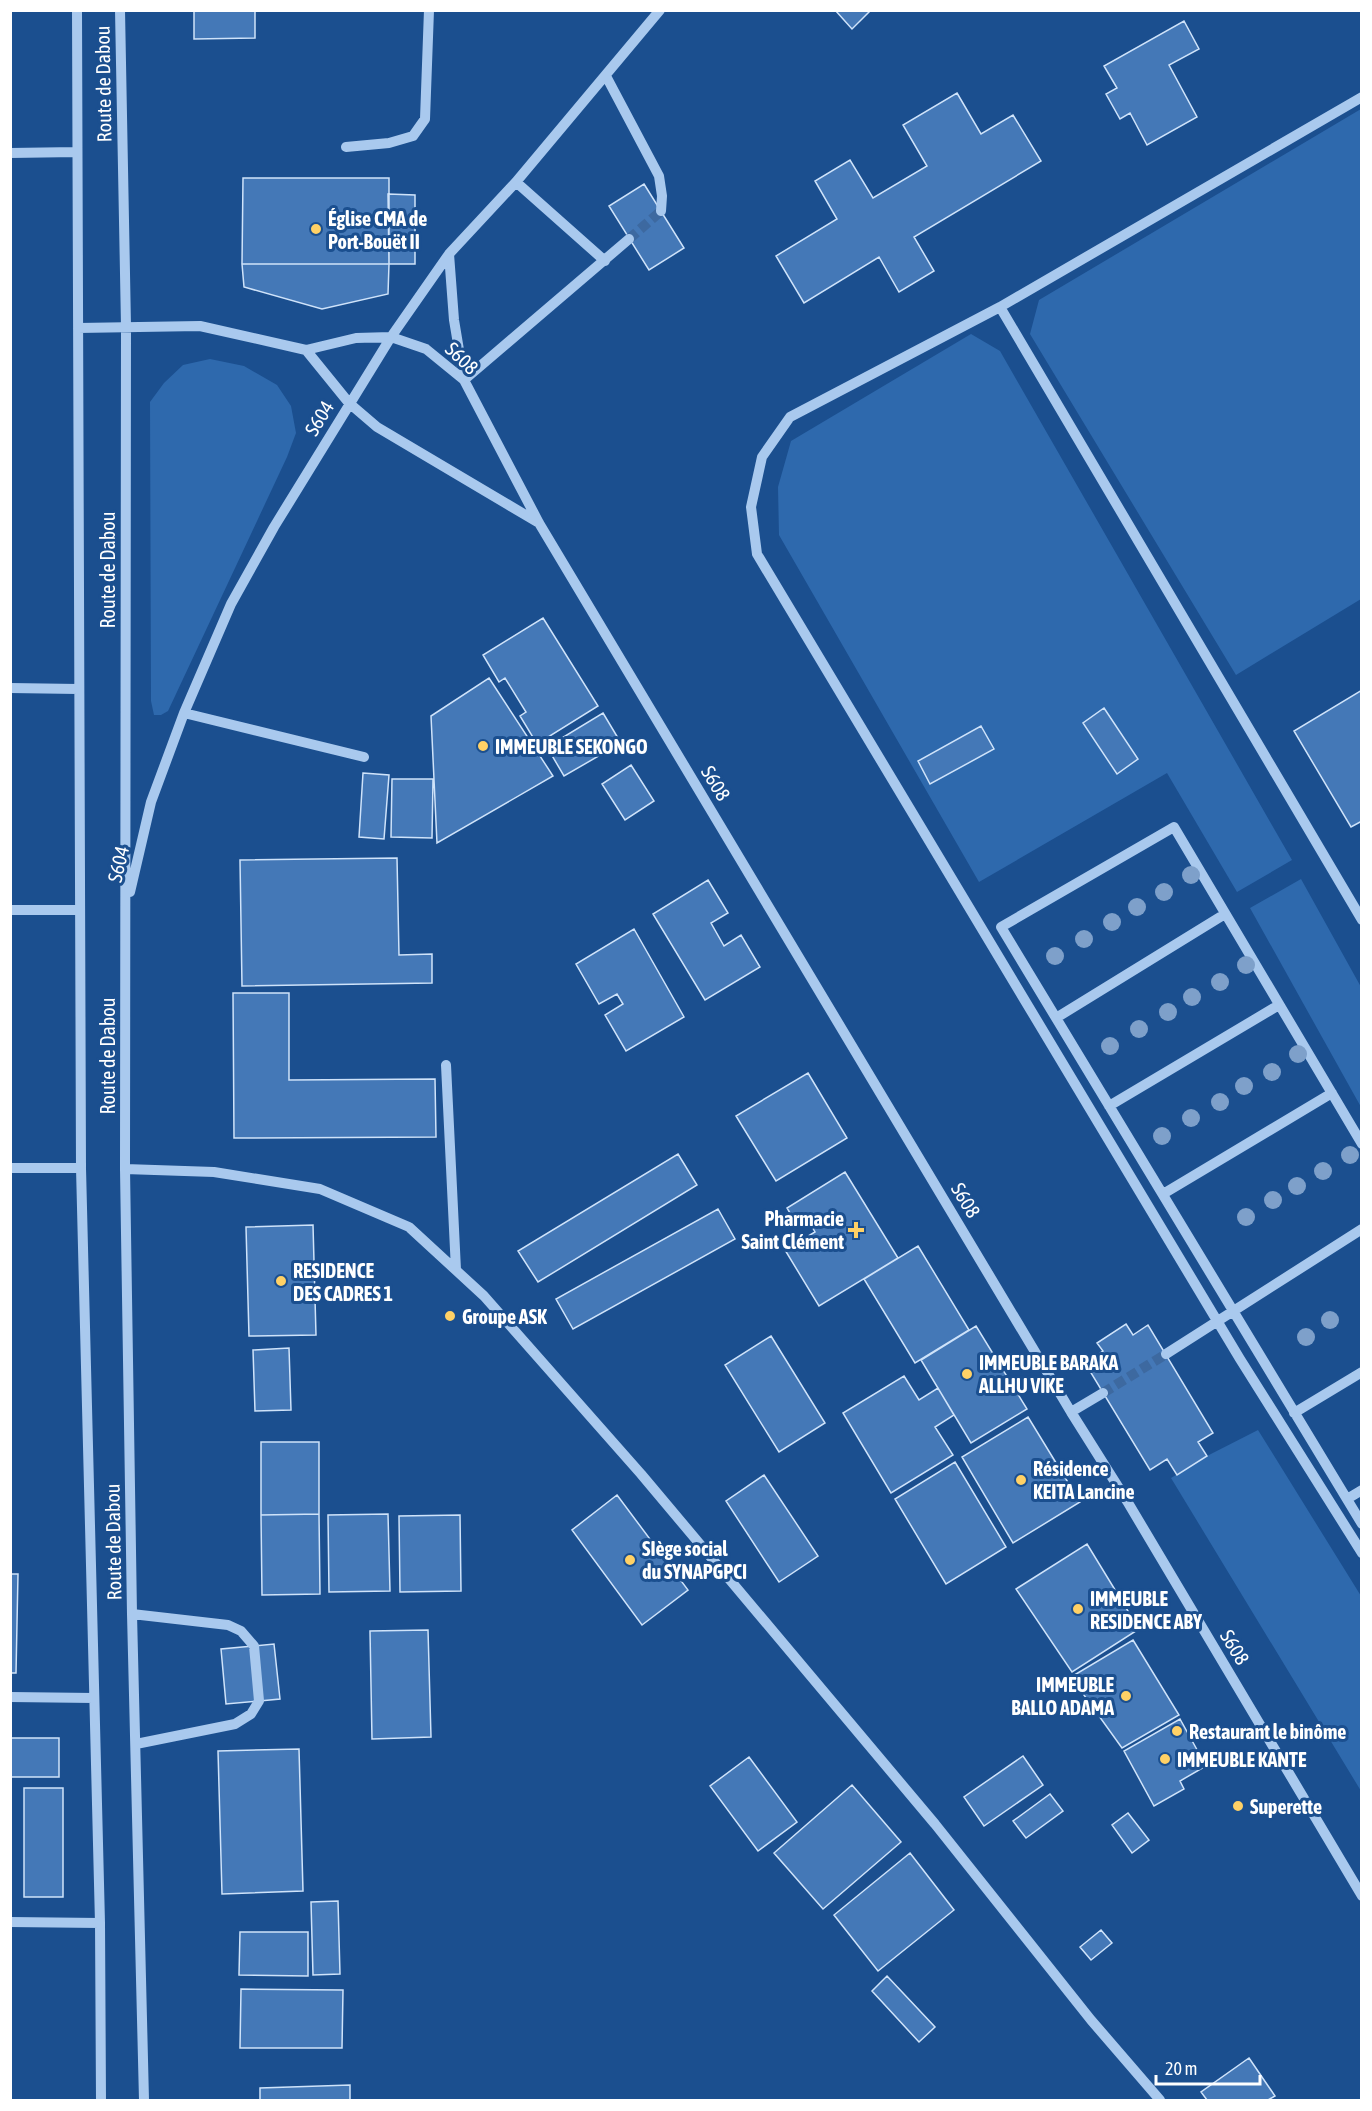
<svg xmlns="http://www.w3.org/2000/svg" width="1372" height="2111" font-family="'Asap Condensed',sans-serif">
  <rect width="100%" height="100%" fill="#1b4f8f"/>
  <path fill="#2e69ad" d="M 1361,109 L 1361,599 L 1236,675 L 1030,334 L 1039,300 Z
    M 971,334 L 1000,351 L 1292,860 L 1237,892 L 1167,773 L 979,882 L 779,535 L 778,487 L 791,441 Z
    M 210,359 L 244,366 L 277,385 L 291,406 L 296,433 L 287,457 L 168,711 L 161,715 L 154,715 L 151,701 L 150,402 L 164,383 L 183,365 Z
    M 1301,879 L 1361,987 L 1361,1107 L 1250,908 Z
    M 1258,1430 L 1361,1596 L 1361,1791 L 1171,1478 L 1207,1456 Z"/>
  <path fill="#4478b7" stroke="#cfe3fa" stroke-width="1.5" d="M 194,10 L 255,10 L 255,38 L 194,39 Z
    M 835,10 L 871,10 L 852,29 Z
    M 1184,21 L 1199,49 L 1169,65 L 1197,117 L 1147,145 L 1130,113 L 1120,119 L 1106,94 L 1117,88 L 1104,66 Z
    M 957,93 L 981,134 L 1013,115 L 1041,161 L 914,237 L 934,271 L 899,292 L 879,257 L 804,303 L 776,256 L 837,219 L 815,181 L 850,160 L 873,198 L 927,166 L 903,125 Z
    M 243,178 L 389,178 L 389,264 L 242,264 Z
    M 644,184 L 684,248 L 649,270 L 609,206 Z
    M 388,194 L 415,195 L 415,264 L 389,264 Z
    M 242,264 L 389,264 L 388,294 L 322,309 L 244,287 Z
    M 543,618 L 598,706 L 537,744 L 520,716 L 526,712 L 505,678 L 499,682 L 483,655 Z
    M 489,678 L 553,776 L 437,843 L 431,716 Z
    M 1362,690 L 1362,821 L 1351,827 L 1294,731 Z
    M 1104,708 L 1138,759 L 1117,774 L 1083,723 Z
    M 603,713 L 621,743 L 564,776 L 547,747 Z
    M 981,726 L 994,749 L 930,784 L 918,761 Z
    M 631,765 L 654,801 L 625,820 L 602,784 Z
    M 363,773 L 389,775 L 384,839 L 359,837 Z
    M 392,779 L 433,779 L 432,838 L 391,837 Z
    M 397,858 L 399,955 L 432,954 L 432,983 L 242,986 L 240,860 Z
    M 708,880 L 728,913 L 711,923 L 724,946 L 741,935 L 760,967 L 705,1000 L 653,914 Z
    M 634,929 L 684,1017 L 626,1051 L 605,1015 L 623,1004 L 617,994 L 599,1004 L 576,964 Z
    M 233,993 L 289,993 L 289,1080 L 435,1079 L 436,1137 L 234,1138 Z
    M 808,1073 L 847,1138 L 776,1181 L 736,1116 Z
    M 678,1154 L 697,1185 L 538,1282 L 518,1251 Z
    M 845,1172 L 898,1258 L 819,1306 L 785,1250 L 815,1232 L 807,1218 L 797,1225 L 787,1208 Z
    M 718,1209 L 735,1239 L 573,1329 L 556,1299 Z
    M 313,1225 L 316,1335 L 249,1336 L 246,1227 Z
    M 918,1246 L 969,1330 L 915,1363 L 864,1279 Z
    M 1126,1324 L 1133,1335 L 1148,1325 L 1213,1433 L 1198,1442 L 1207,1456 L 1177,1475 L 1167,1459 L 1150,1470 L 1085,1363 L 1103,1351 L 1097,1343 Z
    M 976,1326 L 1027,1409 L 971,1443 L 921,1360 Z
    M 771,1336 L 825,1423 L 779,1452 L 725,1365 Z
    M 289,1348 L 291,1410 L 255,1411 L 253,1350 Z
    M 904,1376 L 919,1400 L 938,1388 L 954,1415 L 935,1427 L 953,1455 L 891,1493 L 843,1413 Z
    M 1028,1417 L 1080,1502 L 1013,1543 L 962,1457 Z
    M 261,1442 L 319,1442 L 319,1514 L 261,1515 Z
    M 955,1462 L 1006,1547 L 946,1584 L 895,1499 Z
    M 764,1475 L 818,1556 L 779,1582 L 726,1501 Z
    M 617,1495 L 688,1590 L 642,1625 L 572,1530 Z
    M 319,1514 L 320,1594 L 262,1595 L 261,1515 Z
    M 388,1514 L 390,1591 L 329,1592 L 328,1515 Z
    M 460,1515 L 461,1591 L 400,1592 L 399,1516 Z
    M 1087,1544 L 1139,1629 L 1072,1672 L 1016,1589 Z
    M 10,1574 L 18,1574 L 16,1673 L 10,1673 Z
    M 428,1630 L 431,1737 L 372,1739 L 370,1631 Z
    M 1133,1640 L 1179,1715 L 1122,1748 L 1071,1677 Z
    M 274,1644 L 280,1699 L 226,1704 L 221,1649 Z
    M 1180,1719 L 1206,1766 L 1180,1781 L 1184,1789 L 1154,1806 L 1124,1751 Z
    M 10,1738 L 59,1738 L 59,1777 L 10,1777 Z
    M 299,1749 L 303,1891 L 222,1894 L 218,1751 Z
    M 1023,1756 L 1043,1785 L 984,1826 L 964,1797 Z
    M 749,1757 L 797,1822 L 758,1851 L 710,1786 Z
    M 852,1785 L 901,1842 L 823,1909 L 774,1853 Z
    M 24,1788 L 63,1788 L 63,1897 L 24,1897 Z
    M 1050,1794 L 1063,1811 L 1026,1838 L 1013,1821 Z
    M 1128,1813 L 1149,1840 L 1132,1853 L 1112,1825 Z
    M 910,1853 L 954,1910 L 878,1971 L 834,1915 Z
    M 338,1901 L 340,1974 L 313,1975 L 311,1902 Z
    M 1101,1930 L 1112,1943 L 1091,1960 L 1080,1947 Z
    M 240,1932 L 308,1932 L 308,1976 L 239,1975 Z
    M 887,1976 L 935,2027 L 919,2042 L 872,1991 Z
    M 241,1989 L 343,1990 L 342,2048 L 240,2048 Z
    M 1249,2058 L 1275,2096 L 1268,2100 L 1207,2100 L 1201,2092 Z
    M 350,2085 L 350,2100 L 260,2100 L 260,2088 Z"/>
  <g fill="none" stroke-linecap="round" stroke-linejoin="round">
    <path stroke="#3d69a0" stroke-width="10" stroke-dasharray="10 5" stroke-linecap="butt" d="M 629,239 L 661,211
      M 1103,1393 L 1166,1354"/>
    <path stroke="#a9c9ee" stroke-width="10" d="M 77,10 L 81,1168 L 100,1923 L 101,2100
      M 120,10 L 126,326 L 125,1169 L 132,1614 L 144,2100
      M 606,76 L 659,176 L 662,196 L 661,211
      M 1362,97 L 1000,307 L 790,417 L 762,457 L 751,507 L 757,554 L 1240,1359 L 1362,1553
      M 346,147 L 389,143 L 413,136 L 425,119 L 429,10
      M 10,153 L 77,152
      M 516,182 L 605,261
      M 449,254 L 454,320 L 464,380
      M 1000,307 L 1362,920
      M 78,328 L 200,326 L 306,350 L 356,338 L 391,337 L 426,349 L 464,380 L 539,523 L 1071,1412 L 1127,1501 L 1362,1896
      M 306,350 L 349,403 L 377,427 L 539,523
      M 464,380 L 629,239
      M 10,688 L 78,689
      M 184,713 L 364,757
      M 130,892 L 151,802 L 184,713 L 231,604 L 274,527 L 391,337 L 449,254 L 516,182 L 660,10
      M 10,910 L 80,910
      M 1056,1018 L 1225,914
      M 446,1065 L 456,1270
      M 1109,1106 L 1279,1005
      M 1362,1144 L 1174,827 L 1001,927 L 1362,1524
      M 10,1168 L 81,1168
      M 125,1169 L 214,1172 L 320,1189 L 409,1227 L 484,1296 L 641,1474 L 935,1824 L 1091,2020 L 1160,2100
      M 1163,1194 L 1332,1093
      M 1166,1354 L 1362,1229
      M 1071,1412 L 1103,1393
      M 1294,1413 L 1362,1372
      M 1347,1499 L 1362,1490
      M 132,1614 L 228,1625 L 241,1631 L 254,1646 L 259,1701 L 251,1714 L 235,1724 L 136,1744
      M 10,1697 L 94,1698
      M 10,1922 L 100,1923"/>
  </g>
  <g fill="#7ea0ca">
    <circle cx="1191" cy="875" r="9"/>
    <circle cx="1164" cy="892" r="9"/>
    <circle cx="1137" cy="907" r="9"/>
    <circle cx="1112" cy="922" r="9"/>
    <circle cx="1084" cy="939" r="9"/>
    <circle cx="1055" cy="956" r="9"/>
    <circle cx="1246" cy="965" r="9"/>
    <circle cx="1220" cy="982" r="9"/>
    <circle cx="1192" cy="997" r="9"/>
    <circle cx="1168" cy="1012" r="9"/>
    <circle cx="1139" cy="1029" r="9"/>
    <circle cx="1110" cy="1046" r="9"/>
    <circle cx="1298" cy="1054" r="9"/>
    <circle cx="1272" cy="1072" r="9"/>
    <circle cx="1244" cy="1086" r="9"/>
    <circle cx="1220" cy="1102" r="9"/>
    <circle cx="1191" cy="1118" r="9"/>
    <circle cx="1162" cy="1136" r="9"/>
    <circle cx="1350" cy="1155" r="9"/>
    <circle cx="1323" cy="1171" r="9"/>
    <circle cx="1297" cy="1186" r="9"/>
    <circle cx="1273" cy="1200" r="9"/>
    <circle cx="1246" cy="1217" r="9"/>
    <circle cx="1330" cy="1320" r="9"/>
    <circle cx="1306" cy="1337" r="9"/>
  </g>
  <g fill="#ffd166" stroke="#1b4f8f" stroke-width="2">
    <circle cx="316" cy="229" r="6"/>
    <circle cx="483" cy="746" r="6"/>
    <path d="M853 1221h6v6h6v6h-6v6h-6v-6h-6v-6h6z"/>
    <circle cx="281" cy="1281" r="6"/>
    <circle cx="450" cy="1316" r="6"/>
    <circle cx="967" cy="1374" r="6"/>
    <circle cx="1021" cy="1480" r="6"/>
    <circle cx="630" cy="1560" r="6"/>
    <circle cx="1078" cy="1609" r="6"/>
    <circle cx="1126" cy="1696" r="6"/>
    <circle cx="1177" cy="1731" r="6"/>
    <circle cx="1165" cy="1759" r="6"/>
    <circle cx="1238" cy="1806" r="6"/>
  </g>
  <g text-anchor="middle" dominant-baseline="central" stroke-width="6" stroke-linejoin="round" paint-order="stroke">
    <g font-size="20" fill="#fff" stroke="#1b4f8f">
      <text transform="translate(103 84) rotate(-91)">Route de Dabou</text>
      <text transform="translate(462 358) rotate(44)">S608</text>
      <text transform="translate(319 418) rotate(-59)">S604</text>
      <text transform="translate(107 570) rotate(-90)">Route de Dabou</text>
      <text transform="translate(716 783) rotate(59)">S608</text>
      <text transform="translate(118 864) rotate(-77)">S604</text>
      <text transform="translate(107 1056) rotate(-90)">Route de Dabou</text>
      <text transform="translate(966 1200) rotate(59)">S608</text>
      <text transform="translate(113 1542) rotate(-91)">Route de Dabou</text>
      <text transform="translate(1235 1647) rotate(59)">S608</text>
    </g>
    <g font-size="20" font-weight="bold" fill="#fff" stroke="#1b4f8f" text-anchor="start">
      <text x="328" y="218">Église CMA de<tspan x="328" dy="23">Port-Bouët II</tspan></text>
      <text x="495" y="746">IMMEUBLE SEKONGO</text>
      <text x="844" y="1218" text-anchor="end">Pharmacie<tspan x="844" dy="23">Saint Clément</tspan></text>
      <text x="293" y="1270">RESIDENCE<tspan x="293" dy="23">DES CADRES 1</tspan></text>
      <text x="462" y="1316">Groupe ASK</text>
      <text x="979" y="1362">IMMEUBLE BARAKA<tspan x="979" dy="23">ALLHU VIKE</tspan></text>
      <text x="1033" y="1468">Résidence<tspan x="1033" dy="23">KEITA Lancine</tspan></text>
      <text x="642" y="1548">SIège social<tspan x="642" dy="23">du SYNAPGPCI</tspan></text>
      <text x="1090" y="1598">IMMEUBLE<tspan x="1090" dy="23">RESIDENCE ABY</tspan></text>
      <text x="1114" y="1684" text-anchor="end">IMMEUBLE<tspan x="1114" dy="23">BALLO ADAMA</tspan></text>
      <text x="1189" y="1731">Restaurant le binôme</text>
      <text x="1177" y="1759">IMMEUBLE KANTE</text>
      <text x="1250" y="1806">Superette</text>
    </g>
  </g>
  <rect width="1372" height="2111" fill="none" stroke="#ffffff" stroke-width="24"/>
  <path d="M1156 2075v9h104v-9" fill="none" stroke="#ffffff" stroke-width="3"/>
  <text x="1165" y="2075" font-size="18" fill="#ffffff" stroke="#1b4f8f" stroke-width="4.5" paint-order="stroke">20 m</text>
</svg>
